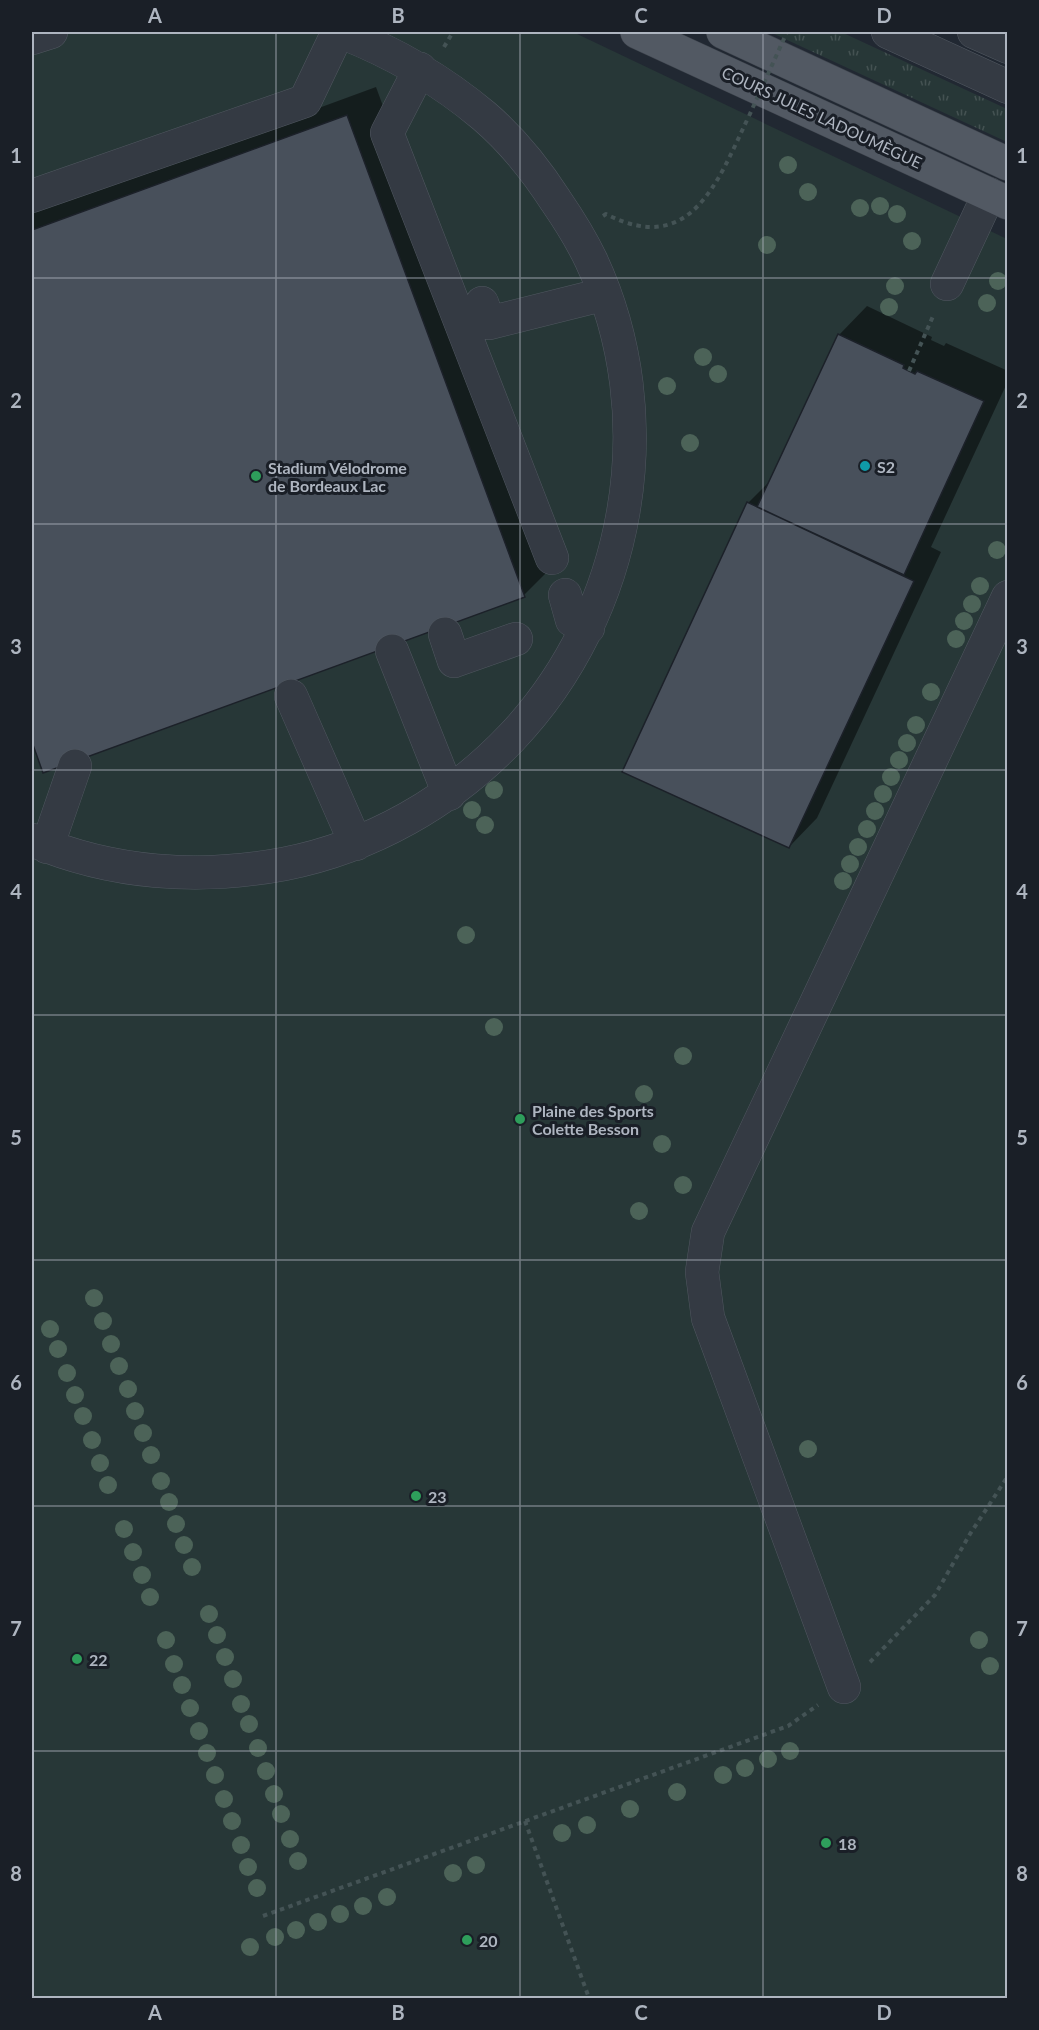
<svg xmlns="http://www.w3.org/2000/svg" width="1039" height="2030" font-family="Lato,sans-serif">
  <defs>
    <pattern id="grass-tufts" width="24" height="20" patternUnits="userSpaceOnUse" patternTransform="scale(1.5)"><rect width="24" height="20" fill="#273737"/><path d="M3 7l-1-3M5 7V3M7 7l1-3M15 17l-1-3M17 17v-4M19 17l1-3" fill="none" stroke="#445252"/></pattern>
  </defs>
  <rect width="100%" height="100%" fill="#212832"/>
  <path fill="url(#grass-tufts)" d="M 770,32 L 841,32 L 1007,109 L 1007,142 Z"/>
  <path fill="#273737" d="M 32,32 L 573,32 L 1007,239 L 1007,1998 L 32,1998 Z"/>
  <path fill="#0007" d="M 376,87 L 552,567 L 524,595 L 43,771 L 32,738 L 32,213 Z
    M 867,306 L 932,337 L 931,340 L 944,346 L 946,343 L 1008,371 L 1008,381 L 931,547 L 941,552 L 817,818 L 789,847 L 748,503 L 771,480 L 839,335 Z"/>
  <path fill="#48505b" stroke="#1c2129" stroke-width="1.5" d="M 347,115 L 525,597 L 43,773 L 32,742 L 32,230 Z
    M 838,334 L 904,365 L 903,368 L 915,374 L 917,371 L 984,401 L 904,575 L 757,507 Z
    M 747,502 L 914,581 L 789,848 L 622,772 Z"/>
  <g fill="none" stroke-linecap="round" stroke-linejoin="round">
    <g stroke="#515861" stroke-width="34">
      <path id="minor" d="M 888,32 L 1008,87
        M 974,32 L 1008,47
        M 32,38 L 51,32
        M 420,69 L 387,133 L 552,558
        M 32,196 L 305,101 L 338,32
        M 947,284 L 989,194
        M 482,303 L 489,323 L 605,294
        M 565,595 L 572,620 L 588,628
        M 445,634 L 454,661 L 516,639
        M 392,651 L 449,794
        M 291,696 L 356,844
        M 32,840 C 112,874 199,880 284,864 C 371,847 450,802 511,738 C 630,613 665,418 591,260 C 581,239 569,220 556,201 C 536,170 512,140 484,116 C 440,79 395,53 341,32
        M 47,847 L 75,766
        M 844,1687 L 708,1318 L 702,1272 L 708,1232 L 1008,597"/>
    </g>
    <g stroke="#3d434c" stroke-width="34">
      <path id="major" d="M 637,32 L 1008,203
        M 723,32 L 1008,164"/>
    </g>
    <path stroke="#445355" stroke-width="4" stroke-dasharray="4.5 4.5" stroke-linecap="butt" d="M 444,47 L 453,32
      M 603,216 L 606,214 C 691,258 718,181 748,118
      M 909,371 L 934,314
      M 870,1662 L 935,1595 L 970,1534 L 1008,1476
      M 525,1821 L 589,1998
      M 263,1916 L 788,1726 L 818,1705"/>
    <use href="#minor" stroke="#343a43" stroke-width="33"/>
    <use href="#major" stroke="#525963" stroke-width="33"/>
    <path stroke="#445355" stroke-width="4" stroke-dasharray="4.5 4.5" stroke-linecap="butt" d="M 749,116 L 787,32"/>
  </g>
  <g fill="#4c6358">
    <circle cx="788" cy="165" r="9"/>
    <circle cx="808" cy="192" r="9"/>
    <circle cx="880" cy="206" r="9"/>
    <circle cx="860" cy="208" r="9"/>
    <circle cx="897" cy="214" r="9"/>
    <circle cx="912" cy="241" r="9"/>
    <circle cx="767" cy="245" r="9"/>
    <circle cx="998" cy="281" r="9"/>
    <circle cx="895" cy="286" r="9"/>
    <circle cx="987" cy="303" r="9"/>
    <circle cx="889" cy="307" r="9"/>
    <circle cx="703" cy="357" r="9"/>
    <circle cx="718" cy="374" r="9"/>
    <circle cx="667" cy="386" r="9"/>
    <circle cx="690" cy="443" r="9"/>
    <circle cx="997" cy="550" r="9"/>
    <circle cx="980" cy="586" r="9"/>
    <circle cx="972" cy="604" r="9"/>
    <circle cx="964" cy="621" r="9"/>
    <circle cx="956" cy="639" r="9"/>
    <circle cx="931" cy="692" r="9"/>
    <circle cx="916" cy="725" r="9"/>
    <circle cx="907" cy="743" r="9"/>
    <circle cx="899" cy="760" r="9"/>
    <circle cx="891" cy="777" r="9"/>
    <circle cx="494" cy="790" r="9"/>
    <circle cx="883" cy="794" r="9"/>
    <circle cx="472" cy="810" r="9"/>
    <circle cx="875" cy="811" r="9"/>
    <circle cx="485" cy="825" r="9"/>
    <circle cx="867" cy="829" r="9"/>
    <circle cx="858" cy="847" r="9"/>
    <circle cx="850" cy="864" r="9"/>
    <circle cx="843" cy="881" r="9"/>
    <circle cx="466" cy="935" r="9"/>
    <circle cx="494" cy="1027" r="9"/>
    <circle cx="683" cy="1056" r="9"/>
    <circle cx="644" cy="1094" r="9"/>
    <circle cx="662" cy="1144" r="9"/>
    <circle cx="683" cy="1185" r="9"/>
    <circle cx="639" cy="1211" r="9"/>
    <circle cx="94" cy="1298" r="9"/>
    <circle cx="103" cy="1321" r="9"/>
    <circle cx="50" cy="1329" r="9"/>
    <circle cx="111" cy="1344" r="9"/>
    <circle cx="58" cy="1349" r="9"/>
    <circle cx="119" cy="1366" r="9"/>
    <circle cx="67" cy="1373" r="9"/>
    <circle cx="128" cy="1389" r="9"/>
    <circle cx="75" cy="1395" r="9"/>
    <circle cx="135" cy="1411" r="9"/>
    <circle cx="83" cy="1416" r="9"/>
    <circle cx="143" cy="1433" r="9"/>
    <circle cx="92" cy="1440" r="9"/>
    <circle cx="808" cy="1449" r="9"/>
    <circle cx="151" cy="1455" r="9"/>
    <circle cx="100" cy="1463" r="9"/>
    <circle cx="161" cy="1481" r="9"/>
    <circle cx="108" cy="1485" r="9"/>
    <circle cx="169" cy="1502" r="9"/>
    <circle cx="176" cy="1524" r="9"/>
    <circle cx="124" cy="1529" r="9"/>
    <circle cx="184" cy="1545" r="9"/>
    <circle cx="133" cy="1552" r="9"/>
    <circle cx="192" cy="1567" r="9"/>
    <circle cx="142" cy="1575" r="9"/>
    <circle cx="150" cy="1597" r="9"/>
    <circle cx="209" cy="1614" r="9"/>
    <circle cx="217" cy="1635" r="9"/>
    <circle cx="166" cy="1640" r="9"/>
    <circle cx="979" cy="1640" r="9"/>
    <circle cx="225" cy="1657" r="9"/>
    <circle cx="174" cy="1664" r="9"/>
    <circle cx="990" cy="1666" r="9"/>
    <circle cx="233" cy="1679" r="9"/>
    <circle cx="182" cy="1685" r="9"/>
    <circle cx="241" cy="1704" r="9"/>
    <circle cx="190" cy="1708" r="9"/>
    <circle cx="249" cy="1724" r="9"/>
    <circle cx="199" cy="1731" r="9"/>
    <circle cx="258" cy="1748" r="9"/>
    <circle cx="790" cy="1751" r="9"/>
    <circle cx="207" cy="1753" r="9"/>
    <circle cx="768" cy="1759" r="9"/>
    <circle cx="745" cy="1768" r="9"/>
    <circle cx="266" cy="1771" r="9"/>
    <circle cx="215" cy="1775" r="9"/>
    <circle cx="723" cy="1775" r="9"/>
    <circle cx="677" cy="1792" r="9"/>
    <circle cx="274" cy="1794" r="9"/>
    <circle cx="224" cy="1799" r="9"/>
    <circle cx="630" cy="1809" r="9"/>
    <circle cx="281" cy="1814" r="9"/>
    <circle cx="232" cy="1821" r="9"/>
    <circle cx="587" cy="1825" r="9"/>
    <circle cx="562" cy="1833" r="9"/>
    <circle cx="290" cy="1839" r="9"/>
    <circle cx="241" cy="1845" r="9"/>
    <circle cx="298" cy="1861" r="9"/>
    <circle cx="476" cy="1865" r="9"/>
    <circle cx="248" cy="1867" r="9"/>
    <circle cx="453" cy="1873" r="9"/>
    <circle cx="257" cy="1888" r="9"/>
    <circle cx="387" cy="1897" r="9"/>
    <circle cx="363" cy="1906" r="9"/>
    <circle cx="340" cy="1914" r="9"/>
    <circle cx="318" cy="1922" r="9"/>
    <circle cx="296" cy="1930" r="9"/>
    <circle cx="275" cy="1937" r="9"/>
    <circle cx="250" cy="1947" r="9"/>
  </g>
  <path fill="none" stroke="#aeb5c0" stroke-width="1.5" stroke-opacity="0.55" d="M 276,32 L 276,1998M 520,32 L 520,1998M 763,32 L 763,1998M 32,278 L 1008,278M 32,524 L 1008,524M 32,770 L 1008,770M 32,1015 L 1008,1015M 32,1260 L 1008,1260M 32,1506 L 1008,1506M 32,1751 L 1008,1751"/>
  <circle fill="#0f9aa8" stroke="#1a1f27" stroke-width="2" cx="865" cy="466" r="6"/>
  <g fill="#2e9e5b" stroke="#1a1f27" stroke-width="2">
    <circle cx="256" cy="476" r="6"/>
    <circle cx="520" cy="1119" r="6"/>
    <circle cx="416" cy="1496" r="6"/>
    <circle cx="77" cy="1659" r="6"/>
    <circle cx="826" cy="1843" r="6"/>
    <circle cx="467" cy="1940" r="6"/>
  </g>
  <g text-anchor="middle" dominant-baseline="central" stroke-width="6" stroke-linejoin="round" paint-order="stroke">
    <g font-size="16" fill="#aeb5c0" stroke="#1a1f27">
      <text transform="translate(822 117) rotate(25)">COURS JULES LADOUMÈGUE</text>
    </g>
    <g font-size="16" font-weight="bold" fill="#aeb5c0" stroke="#1a1f27" text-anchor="start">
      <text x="877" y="466">S2</text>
      <text x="268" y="467">Stadium Vélodrome<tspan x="268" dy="18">de Bordeaux Lac</tspan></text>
      <text x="532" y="1110">Plaine des Sports<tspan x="532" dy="18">Colette Besson</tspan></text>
      <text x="428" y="1496">23</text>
      <text x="89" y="1659">22</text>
      <text x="838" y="1843">18</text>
      <text x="479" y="1940">20</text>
    </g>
  </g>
  <rect width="1039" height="2030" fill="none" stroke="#1a1f27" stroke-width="66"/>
  <rect x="33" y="33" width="973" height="1964" fill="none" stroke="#aeb5c0" stroke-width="2"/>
  <g font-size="20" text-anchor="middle" font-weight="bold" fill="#aeb5c0">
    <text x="155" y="23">A</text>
    <text x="398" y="23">B</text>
    <text x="641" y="23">C</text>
    <text x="884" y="23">D</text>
    <text x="16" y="163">1</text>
    <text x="1022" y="163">1</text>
    <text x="16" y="408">2</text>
    <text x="1022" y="408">2</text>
    <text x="16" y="654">3</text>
    <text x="1022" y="654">3</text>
    <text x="16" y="899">4</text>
    <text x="1022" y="899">4</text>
    <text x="16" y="1145">5</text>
    <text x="1022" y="1145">5</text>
    <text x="16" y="1390">6</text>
    <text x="1022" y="1390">6</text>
    <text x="16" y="1636">7</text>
    <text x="1022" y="1636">7</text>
    <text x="16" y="1881">8</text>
    <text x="1022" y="1881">8</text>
    <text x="155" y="2020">A</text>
    <text x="398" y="2020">B</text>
    <text x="641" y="2020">C</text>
    <text x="884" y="2020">D</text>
  </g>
</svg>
